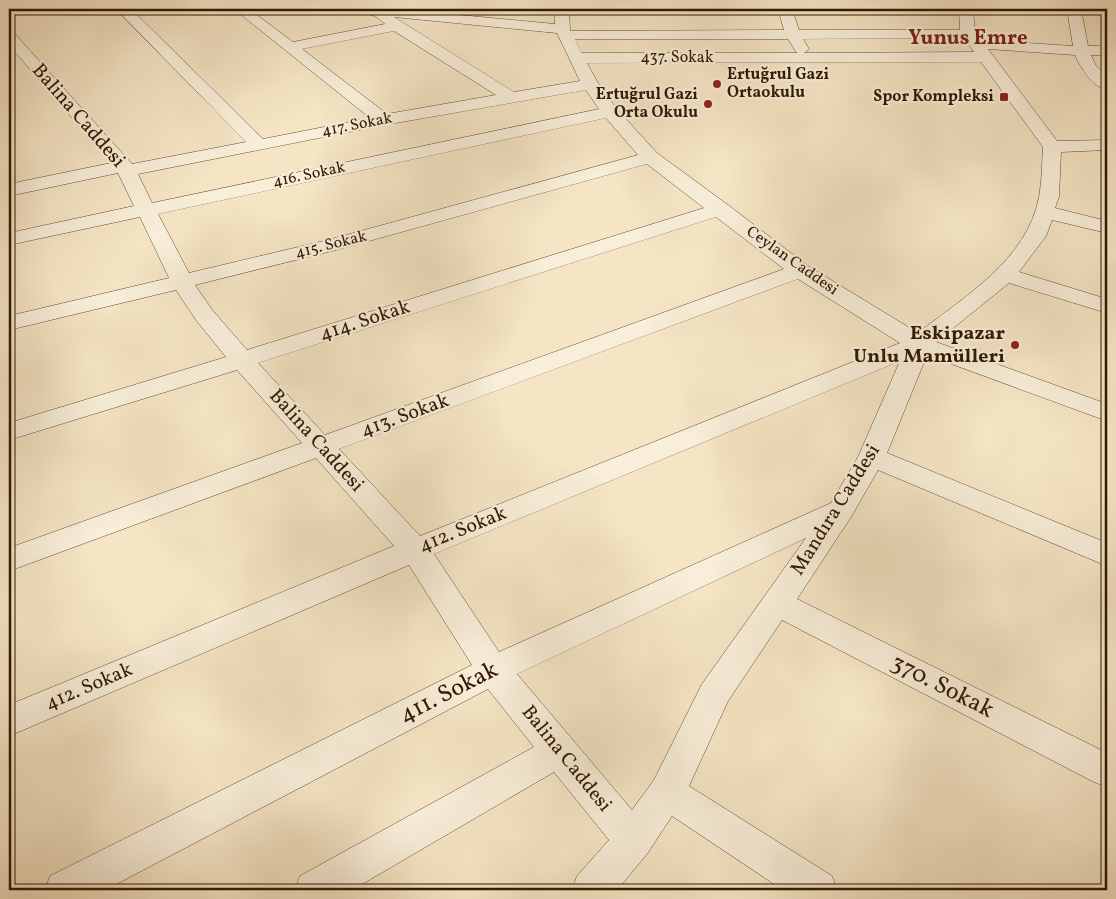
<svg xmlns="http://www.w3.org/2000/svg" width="1116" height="899" font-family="Vollkorn,serif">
  <rect width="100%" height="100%" fill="#f5e5c5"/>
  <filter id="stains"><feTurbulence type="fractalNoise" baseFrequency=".004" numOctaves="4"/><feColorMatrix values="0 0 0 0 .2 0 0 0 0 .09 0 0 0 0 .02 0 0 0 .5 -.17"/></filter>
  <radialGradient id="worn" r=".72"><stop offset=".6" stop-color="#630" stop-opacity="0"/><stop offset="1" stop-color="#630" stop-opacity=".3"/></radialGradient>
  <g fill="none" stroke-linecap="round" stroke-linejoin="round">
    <g stroke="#624b31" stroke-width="1">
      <path id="minor" d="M 9,9 L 37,9 L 30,13 L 9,15 Z
        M 116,9 L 131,9 L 263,139 L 370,118 L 234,9 L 249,9 L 293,42 L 385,24 C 370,10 367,16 349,12 L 347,9 L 395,9 L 555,24 L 555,9 L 569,9 L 570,31 L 784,30 L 778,9 L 792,9 L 799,30 L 960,30 L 959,9 L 973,9 L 975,34 L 980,40 L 1073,46 L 1067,9 L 1081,9 L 1088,46 L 1107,45 L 1107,55 L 1091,55 L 1096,66 L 1107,76 L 1107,90 C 1092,87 1081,68 1075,55 L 988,49 L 1057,141 L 1107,140 L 1107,150 L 1061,152 L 1059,197 L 1055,208 L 1107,221 L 1107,233 L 1052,220 L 1046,236 L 1019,272 L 1107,299 L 1107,313 L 1009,283 L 936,342 L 1107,404 L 1107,421 L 927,355 L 887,453 L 1107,543 L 1107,566 L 878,470 L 851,517 L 797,599 L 1107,753 L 1107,787 L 1094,782 L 782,620 L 728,701 L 689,786 L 832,876 L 837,890 L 783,890 L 672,816 L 647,854 L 617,890 L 572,890 L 577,876 L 609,840 L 554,772 L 352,890 L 295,890 L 300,876 L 534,747 L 488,689 L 105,890 L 45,890 L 50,876 L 472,665 L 409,565 L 9,736 L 9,705 L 394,546 L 316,458 L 9,571 L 9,548 L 302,443 L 237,370 L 9,440 L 9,423 L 226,357 L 196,320 L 176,290 L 9,330 L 9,316 L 169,278 L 140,217 L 9,245 L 9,233 L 134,206 L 118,173 L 9,196 L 9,184 L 111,163 L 9,45 L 9,32 L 14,33 L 132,164 L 246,142 ZM 394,17 L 557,33 L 580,81 L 514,92 ZM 394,31 L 496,95 L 387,114 L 302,49 ZM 964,38 L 974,52 L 804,53 L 809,49 L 803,39 ZM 575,39 L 788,39 L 796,52 L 798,53 L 582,53 ZM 981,62 L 1043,147 C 1042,163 1042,181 1039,197 C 1027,260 965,296 918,333 L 808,266 L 728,205 L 657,153 L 616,108 L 598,83 L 587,63 ZM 586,90 L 599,109 L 152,203 L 138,174 L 384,125 ZM 606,118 L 638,155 L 328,240 L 189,273 L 158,214 ZM 647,164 L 704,208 L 247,350 L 213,311 L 195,285 L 340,249 ZM 716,217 L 784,269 L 325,435 L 258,363 ZM 798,279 L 900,343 L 420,536 L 339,449 ZM 900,361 L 858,457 L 831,503 L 499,652 L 434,554 ZM 806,538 L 702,684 L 654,780 L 632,810 L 517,674 Z"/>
    </g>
    <use href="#minor" fill="#f8eed9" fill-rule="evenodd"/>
  </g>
  <g fill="#8f2418" stroke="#f8eed9" stroke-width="2">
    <circle cx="717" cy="84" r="5"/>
    <rect x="999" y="92" width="10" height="10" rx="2.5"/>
    <circle cx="708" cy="104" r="5"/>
    <circle cx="1015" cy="345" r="5"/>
  </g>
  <g text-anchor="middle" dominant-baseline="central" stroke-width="4.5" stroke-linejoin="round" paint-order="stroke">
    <g font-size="16" fill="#311800" stroke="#f8eed9">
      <text x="677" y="58">437. Sokak</text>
      <text transform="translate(357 125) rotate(-11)">417. Sokak</text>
      <text transform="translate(309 175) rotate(-12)">416. Sokak</text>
      <text transform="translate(331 245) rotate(-14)">415. Sokak</text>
      <text transform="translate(792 261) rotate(35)">Ceylan Caddesi</text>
    </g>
    <g font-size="16" font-weight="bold" fill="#311800" stroke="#f8eed9" text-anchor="end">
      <text x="727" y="75" text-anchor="start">Ertuğrul Gazi<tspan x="727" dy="18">Ortaokulu</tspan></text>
      <text x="698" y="95">Ertuğrul Gazi<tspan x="698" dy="18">Orta Okulu</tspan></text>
      <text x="994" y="97">Spor Kompleksi</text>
    </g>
    <g font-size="20" fill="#311800" stroke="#f8eed9">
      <text transform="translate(78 116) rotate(49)">Balina Caddesi</text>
      <text transform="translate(365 321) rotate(-18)">414. Sokak</text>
      <text transform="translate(405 416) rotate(-20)">413. Sokak</text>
      <text transform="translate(316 441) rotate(48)">Balina Caddesi</text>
      <text transform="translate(836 510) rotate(-58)">Mandıra Caddesi</text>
      <text transform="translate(463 530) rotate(-22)">412. Sokak</text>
      <text transform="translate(89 687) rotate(-23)">412. Sokak</text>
      <text transform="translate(566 759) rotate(51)">Balina Caddesi</text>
    </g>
    <g font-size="20" font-weight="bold" fill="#311800" stroke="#f8eed9" text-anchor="end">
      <text x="1005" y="334">Eskipazar<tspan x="1005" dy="23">Unlu Mamülleri</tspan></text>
    </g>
    <g font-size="21" font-weight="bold" fill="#7a1f14" stroke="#f8eed9">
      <text x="968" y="38">Yunus Emre</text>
    </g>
    <g font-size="24" fill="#311800" stroke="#f8eed9">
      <text transform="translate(942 687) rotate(27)">370. Sokak</text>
      <text transform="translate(449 693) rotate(-27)">411. Sokak</text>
    </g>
  </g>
  <rect width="1116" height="899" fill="none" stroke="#f5e5c5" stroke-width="30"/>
  <rect x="10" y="10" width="1096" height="879" fill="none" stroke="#311800" stroke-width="2.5"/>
  <rect x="15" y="15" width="1086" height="869" fill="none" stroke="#311800"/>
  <rect width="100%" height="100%" filter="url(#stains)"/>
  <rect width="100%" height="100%" fill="url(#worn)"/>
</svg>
